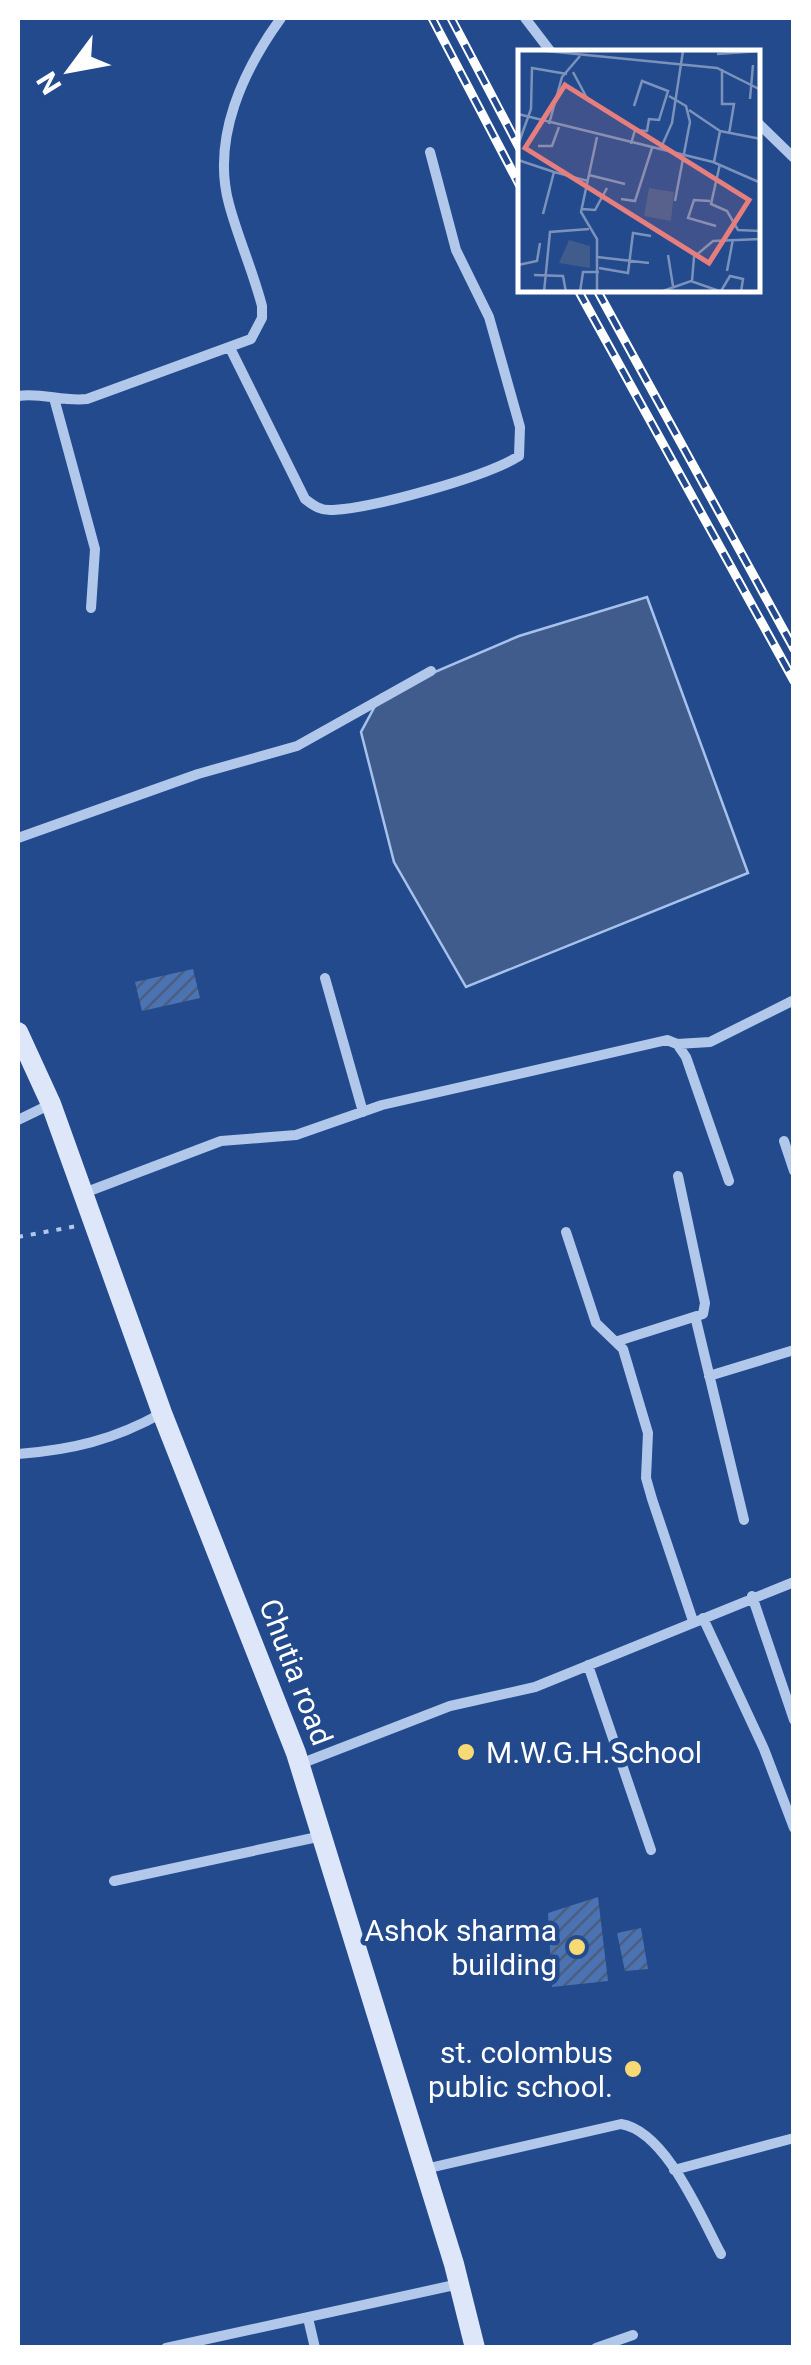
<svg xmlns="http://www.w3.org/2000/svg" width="811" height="2365" font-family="Roboto,sans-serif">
  <defs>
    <pattern id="building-hatch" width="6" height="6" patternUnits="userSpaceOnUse" patternTransform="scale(2.5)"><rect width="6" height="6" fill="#4b73b4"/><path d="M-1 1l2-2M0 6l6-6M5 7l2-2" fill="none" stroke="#4c5e7b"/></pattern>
  </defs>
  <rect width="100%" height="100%" fill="#234a8d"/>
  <path fill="#405c8d" stroke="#a6c2ec" stroke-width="2.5" d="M 647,597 L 748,873 L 466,987 L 394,862 L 361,732 L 381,695 L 519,636 Z"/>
  <path fill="url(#building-hatch)" d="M 193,969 L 200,998 L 142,1011 L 135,982 Z
    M 598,1897 L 608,1981 L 552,1987 L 548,1913 Z
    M 641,1928 L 648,1969 L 625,1971 L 617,1933 Z"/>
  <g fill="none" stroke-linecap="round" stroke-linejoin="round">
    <path stroke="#b2c8eb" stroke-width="4" stroke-dasharray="5 8" stroke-linecap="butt" d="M 18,1237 L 77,1226"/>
    <path stroke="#b2c8eb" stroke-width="10" d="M 525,18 L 551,52
      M 758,123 L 794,158
      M 231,350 L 305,499 C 314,506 321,511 333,510 C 373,508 486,477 519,456 L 520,427 L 489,317 L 456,250 L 430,152
      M 18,396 C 41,392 63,402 87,399 L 251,339 L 262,318 L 262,306 C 253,271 238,238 229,204 C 211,138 244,69 281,18
      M 54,398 L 95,549 L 91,608
      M 18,838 L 198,774 L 297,746 L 431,671
      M 325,978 L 363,1112
      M 677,1044 L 710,1042 L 794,1000
      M 18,1120 L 51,1104
      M 784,1141 L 794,1171
      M 84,1193 L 221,1141 L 296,1135 L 382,1105 L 667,1040 L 677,1044 L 686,1057 L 729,1181
      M 566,1232 L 596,1323 L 623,1349 L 648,1433 L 646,1478 L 652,1499 L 693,1621
      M 696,1320 L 744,1520
      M 618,1341 L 703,1314 L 705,1303 L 678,1176
      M 709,1376 L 794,1350
      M 18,1454 C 71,1450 114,1440 162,1413
      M 752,1596 L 794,1720
      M 703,1618 L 764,1749 L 794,1828
      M 588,1665 L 651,1850
      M 300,1764 L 450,1706 L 535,1687 L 794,1582
      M 114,1881 L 322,1836
      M 425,2169 L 621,2124 C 666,2131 701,2217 721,2254
      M 674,2170 L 794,2138
      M 308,2318 L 315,2348
      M 166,2348 L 459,2284
      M 596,2348 L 633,2335"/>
    <path stroke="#dde7f9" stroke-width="20" d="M 18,1032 L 51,1104 L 162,1413 L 296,1753 L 454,2264 L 475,2348"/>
    <g stroke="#fff" stroke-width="9">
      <path id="rail" d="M 432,18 L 521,188
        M 451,18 L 521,151
        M 578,290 L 794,681
        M 597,290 L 794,649"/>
    </g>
    <use href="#rail" stroke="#234a8d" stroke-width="5" stroke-dasharray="15" stroke-linecap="butt"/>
  </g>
  <g fill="#f7da74" stroke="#234a8d" stroke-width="4">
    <circle cx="466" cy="1752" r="10"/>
    <circle cx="577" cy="1947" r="10"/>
    <circle cx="633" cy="2069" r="10"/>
  </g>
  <g text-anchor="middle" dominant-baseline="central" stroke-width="9" stroke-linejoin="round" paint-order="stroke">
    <g font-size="30" fill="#fff" stroke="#234a8d">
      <text transform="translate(296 1672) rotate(69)">Chutia road</text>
    </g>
    <g font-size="30" fill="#fff" stroke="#234a8d" text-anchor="end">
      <text x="486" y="1752" text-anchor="start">M.W.G.H.School</text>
      <text x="557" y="1930">Ashok sharma<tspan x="557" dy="34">building</tspan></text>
      <text x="613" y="2052">st. colombus<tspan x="613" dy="34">public school.</tspan></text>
    </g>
  </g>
  <g transform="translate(518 50)">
    <rect width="242" height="242" fill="#234a8d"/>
    <path d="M 131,138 L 156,142 L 153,171 L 126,166 ZM 51,190 L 72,196 L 72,218 L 41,213 Z" fill="#405c8d"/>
    <path fill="none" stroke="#7b92bb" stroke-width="2.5" d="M 28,1 L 199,18 L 243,40M 199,4 L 242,1M 204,19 L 204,54 L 216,54 L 211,84M 55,22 L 71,52M 151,46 L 168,56 L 172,72 L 157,151M 232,49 L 235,15M 171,60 L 202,81 L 196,112M 0,64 L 195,112 L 243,133M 31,74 L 44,27 L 62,6M 202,81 L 243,89M 113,94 L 117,80 L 129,81 L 131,69 L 141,70 L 150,41 L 124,31 L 116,56M 0,95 L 13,59 L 14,18 L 49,24M 20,96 L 34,96 L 41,77M 142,100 L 154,73 L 165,1M 0,110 L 36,122M 202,114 L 193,154 L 209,161 L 220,180 L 243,181M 71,125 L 107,134M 103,149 L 117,151 L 134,98M 192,151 L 176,150 L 170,168 L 198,176M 64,159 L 77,160 L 89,138M 25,164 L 36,122 L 70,131M 150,205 L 155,236M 79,207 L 131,213M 0,215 L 19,211 L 22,193M 81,218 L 110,223 L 115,183 L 133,186M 209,221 L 215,189M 16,225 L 45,226 L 48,242M 174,231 L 176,207 L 195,191 L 243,189M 203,241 L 212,226 L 225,229 L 223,242M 26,242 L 32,182 L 71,179M 62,242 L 65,222 L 81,222M 79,242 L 79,189 L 63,162 L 79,87M 142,242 L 173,231 L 204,242"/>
    <path fill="#e67e7e" fill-opacity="0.15" stroke="#e67e7e" stroke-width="5" d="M 47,35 L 231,150 L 191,213 L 7,98 Z"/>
    <rect width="242" height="242" fill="none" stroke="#fff" stroke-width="5"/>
  </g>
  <rect width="811" height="2365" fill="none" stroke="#ffffff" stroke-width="40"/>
  <g transform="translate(70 70) rotate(238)" stroke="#234a8d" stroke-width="8" paint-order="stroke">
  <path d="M0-8L18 38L0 25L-18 38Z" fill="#ffffff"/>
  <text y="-15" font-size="28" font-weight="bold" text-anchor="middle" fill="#ffffff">N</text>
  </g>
</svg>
